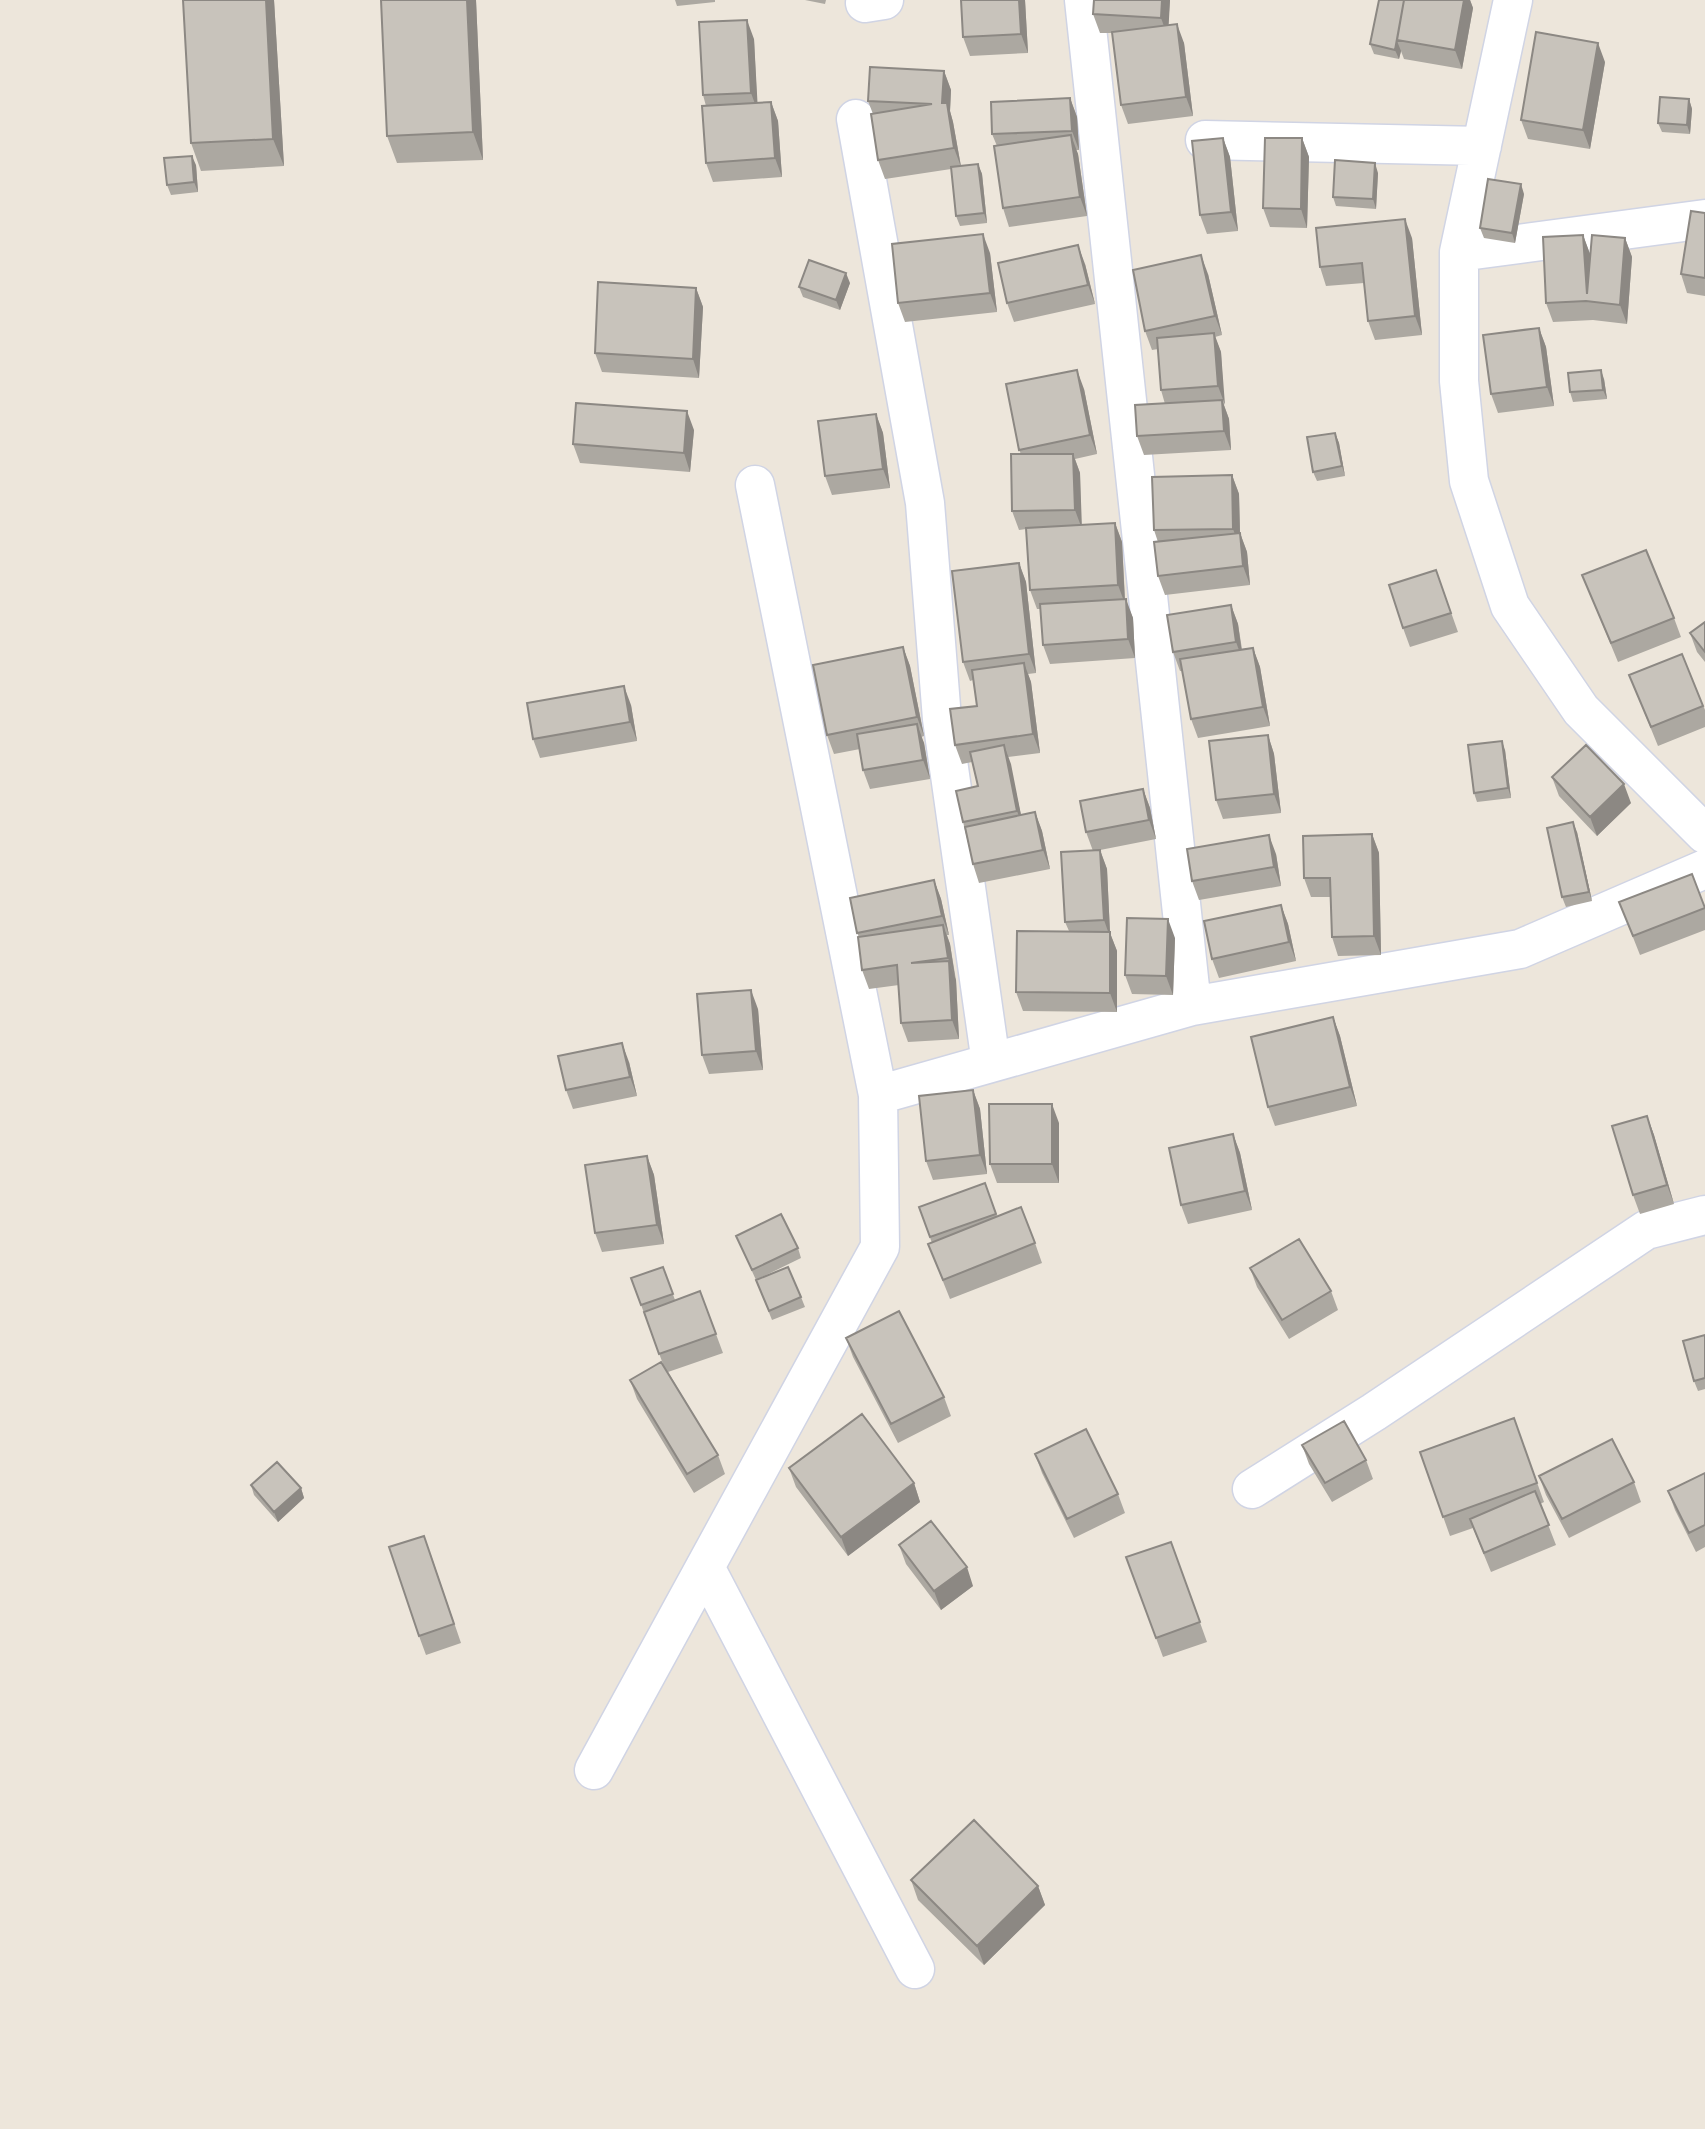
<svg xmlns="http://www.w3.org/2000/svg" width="1705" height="2129" font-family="Mulish,sans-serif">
  <rect width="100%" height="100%" fill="#ede6db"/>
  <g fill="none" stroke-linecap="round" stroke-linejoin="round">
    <g stroke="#d0d4e4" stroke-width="41">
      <path id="minor" d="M 1084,0 L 1192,1006
        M 1513,0 L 1459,252 L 1459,381 L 1469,481 L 1510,606 L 1581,710 L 1705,834
        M 865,3 L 884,0
        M 856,119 L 925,503 L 942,719 L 991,1063
        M 1205,140 L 1482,146
        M 1459,252 L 1705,219
        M 755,485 L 878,1095 L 1192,1006 L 1520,949 L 1705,869
        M 1252,1489 L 1374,1412 L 1646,1230 L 1705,1215
        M 705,1567 L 915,1969
        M 594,1770 L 880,1247 L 878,1095"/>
    </g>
    <use href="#minor" stroke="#fff" stroke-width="38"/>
  </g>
  <path fill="#aca8a1" d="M 183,0 L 274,0 L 284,166 L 201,171 L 191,143 Z
    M 381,0 L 476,0 L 483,160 L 397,163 L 387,136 Z
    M 675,0 L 715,0 L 715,2 L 677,6 Z
    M 805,0 L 826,0 L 825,4 Z
    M 961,0 L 1025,0 L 1028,53 L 970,56 L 963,37 Z
    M 1170,0 L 1168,25 L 1184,43 L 1193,116 L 1128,124 L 1121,105 L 1112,33 L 1100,33 L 1093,14 Z
    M 1379,0 L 1470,0 L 1473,8 L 1462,69 L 1404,59 L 1401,51 L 1399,59 L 1374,54 L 1370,44 Z
    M 754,39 L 757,102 L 771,102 L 778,121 L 782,177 L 713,182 L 706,163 L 706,106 L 703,95 Z
    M 1605,62 L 1590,149 L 1528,139 L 1521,120 Z
    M 944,71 L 951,90 L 950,111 L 953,122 L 961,166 L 978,164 L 982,174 L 987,223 L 960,226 L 956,216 L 951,169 L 885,179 L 878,160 L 873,114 L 868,101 Z
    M 1070,98 L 1077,117 L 1079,150 L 1076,150 L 1078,154 L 1087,216 L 1009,227 L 1003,208 L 997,146 L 992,134 Z
    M 1689,99 L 1692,109 L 1690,134 L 1662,132 L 1658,123 Z
    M 1223,138 L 1230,157 L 1238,231 L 1207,234 L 1200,215 Z
    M 1302,138 L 1309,157 L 1307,228 L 1270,227 L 1263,208 Z
    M 196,165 L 198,192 L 171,195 L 167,185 Z
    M 1378,173 L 1376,209 L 1336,206 L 1333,197 Z
    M 1524,194 L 1515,243 L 1484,238 L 1480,228 Z
    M 1705,213 L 1705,296 L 1687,293 L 1681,274 Z
    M 1583,235 L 1590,254 L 1590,259 L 1625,238 L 1632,257 L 1627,324 L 1593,320 L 1553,322 L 1546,303 Z
    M 1412,238 L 1422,335 L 1375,340 L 1368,321 L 1364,283 L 1326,286 L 1320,267 Z
    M 990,253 L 997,312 L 905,322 L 898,303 Z
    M 1085,264 L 1095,304 L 1014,322 L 1007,303 Z
    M 1208,274 L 1222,335 L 1215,337 L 1221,352 L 1224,405 L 1229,419 L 1231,450 L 1144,455 L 1137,436 L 1165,404 L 1161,390 L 1158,349 L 1152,350 L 1145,331 Z
    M 850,283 L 840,310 L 803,297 L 799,287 Z
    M 696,288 L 703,307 L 699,378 L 602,372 L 595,353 Z
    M 1539,328 L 1546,347 L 1554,406 L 1498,413 L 1491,394 Z
    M 1604,379 L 1607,399 L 1573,402 L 1570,392 Z
    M 1084,389 L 1097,454 L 1075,459 L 1080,473 L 1081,525 L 1115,523 L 1122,542 L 1125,599 L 1133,618 L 1135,658 L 1050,664 L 1043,645 L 1041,609 L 1037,609 L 1030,590 L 1026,529 L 1019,530 L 1012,511 L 1021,454 L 1019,450 Z
    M 876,414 L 883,433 L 890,488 L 832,495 L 825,476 Z
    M 694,430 L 690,472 L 580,463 L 573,444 Z
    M 1335,433 L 1339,443 L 1345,476 L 1317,481 L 1313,472 Z
    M 1232,475 L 1239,494 L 1240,533 L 1247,552 L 1250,585 L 1165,595 L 1158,576 L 1158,542 L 1154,530 Z
    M 1019,563 L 1026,582 L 1036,673 L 1028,674 L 1031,682 L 1040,753 L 1008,757 L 1021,815 L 1035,812 L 1042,831 L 1050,869 L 979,883 L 973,864 L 963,822 L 978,786 L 972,762 L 962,764 L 955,745 L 977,706 L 973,680 L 970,681 L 963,662 Z
    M 1436,570 L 1458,632 L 1410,647 L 1403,628 Z
    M 1582,575 L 1674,618 L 1681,637 L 1618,662 Z
    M 1231,605 L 1238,624 L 1242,649 L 1253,648 L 1260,667 L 1270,726 L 1198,738 L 1191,719 L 1182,671 L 1180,671 L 1173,652 Z
    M 1705,622 L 1705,662 L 1697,652 L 1690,633 Z
    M 903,647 L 910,666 L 924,736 L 921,737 L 924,743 L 930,779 L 870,789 L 863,770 L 860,749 L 834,754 L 827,735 Z
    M 1682,654 L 1705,710 L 1705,727 L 1658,746 L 1629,675 Z
    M 631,705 L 637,741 L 540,758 L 533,739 Z
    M 1268,735 L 1274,754 L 1281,813 L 1223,819 L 1216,800 Z
    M 1505,750 L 1511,798 L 1477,802 L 1474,793 Z
    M 1552,777 L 1631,803 L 1597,836 L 1559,796 Z
    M 1143,789 L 1150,808 L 1156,839 L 1095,851 L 1100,850 L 1107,869 L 1110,933 L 1117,951 L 1117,1012 L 1023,1011 L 1016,992 L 1069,931 L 1065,922 L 1093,851 L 1086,832 Z
    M 1577,832 L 1592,901 L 1566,907 L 1562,897 Z
    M 1372,834 L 1379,853 L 1381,955 L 1338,956 L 1332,937 L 1331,897 L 1311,897 L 1304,878 Z
    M 1276,854 L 1281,886 L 1199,900 L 1192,881 Z
    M 934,880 L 941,899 L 949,935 L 947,935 L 950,944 L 956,980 L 959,1039 L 908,1042 L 901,1023 L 899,985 L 869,989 L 862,970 L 859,937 L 857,933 Z
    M 1619,902 L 1705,908 L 1705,930 L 1640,955 Z
    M 1281,905 L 1288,924 L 1296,961 L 1219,978 L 1212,959 Z
    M 1175,938 L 1173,995 L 1132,994 L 1125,975 Z
    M 758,1009 L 763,1070 L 709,1074 L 702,1055 Z
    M 1333,1017 L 1340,1036 L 1357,1106 L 1275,1126 L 1268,1107 Z
    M 629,1062 L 637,1096 L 573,1109 L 566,1090 Z
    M 973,1090 L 980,1109 L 987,1174 L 933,1180 L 926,1161 Z
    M 1647,1116 L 1654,1135 L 1674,1204 L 1640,1214 L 1633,1195 Z
    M 1059,1123 L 1059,1183 L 997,1183 L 990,1164 Z
    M 1233,1134 L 1240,1153 L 1252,1210 L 1188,1224 L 1181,1205 Z
    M 647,1156 L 654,1175 L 664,1244 L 602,1252 L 595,1233 Z
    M 985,1183 L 997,1216 L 1035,1243 L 1042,1263 L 950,1299 L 928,1244 L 932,1243 L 919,1207 Z
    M 736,1236 L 798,1248 L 801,1258 L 756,1280 Z
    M 663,1267 L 675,1300 L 700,1291 L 723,1353 L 668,1372 L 718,1455 L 725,1474 L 694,1493 L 637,1399 L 630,1380 L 663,1364 L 631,1278 Z
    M 1250,1268 L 1331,1291 L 1338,1310 L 1289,1339 L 1257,1287 Z
    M 760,1290 L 801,1297 L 805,1307 L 772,1320 Z
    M 1705,1335 L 1705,1389 L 1698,1391 L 1694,1381 Z
    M 846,1338 L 944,1397 L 951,1416 L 898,1443 L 853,1357 Z
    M 1514,1418 L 1544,1502 L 1540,1504 L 1556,1545 L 1491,1572 L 1473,1528 L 1450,1536 L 1420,1452 Z
    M 1302,1445 L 1366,1460 L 1373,1479 L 1332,1502 L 1309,1464 Z
    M 1035,1454 L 1118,1494 L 1125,1513 L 1074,1538 L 1042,1473 Z
    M 789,1468 L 914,1483 L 920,1502 L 848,1556 L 796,1487 Z
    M 1705,1473 L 1705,1547 L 1696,1552 L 1675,1510 L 1668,1491 Z
    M 1539,1476 L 1634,1482 L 1641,1502 L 1569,1538 L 1546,1495 Z
    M 251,1485 L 301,1488 L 304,1498 L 278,1522 L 254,1495 Z
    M 1171,1542 L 1207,1642 L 1163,1657 L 1126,1557 Z
    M 899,1545 L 973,1586 L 941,1610 L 906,1564 Z
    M 431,1555 L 461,1643 L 426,1655 L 419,1636 Z
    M 911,1880 L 1038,1886 L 1045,1905 L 984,1965 L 918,1900 Z"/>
  <path fill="#8c8883" d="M 266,0 L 274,0 L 284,166 L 273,139 Z
    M 467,0 L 476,0 L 483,160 L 473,132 Z
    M 1019,0 L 1025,0 L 1028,53 L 1021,34 Z
    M 1162,0 L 1170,0 L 1168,37 L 1161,18 Z
    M 1464,0 L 1470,0 L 1473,8 L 1462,69 L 1455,50 Z
    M 747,20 L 754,39 L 758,112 L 751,93 Z
    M 1177,24 L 1184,43 L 1193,116 L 1186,97 Z
    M 1397,41 L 1401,51 L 1399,59 L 1395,50 Z
    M 1598,43 L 1605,62 L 1590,149 L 1583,130 Z
    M 944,71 L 951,90 L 950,111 L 953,122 L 961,167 L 954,148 L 942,103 Z
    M 1070,98 L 1077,117 L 1079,150 L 1072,131 Z
    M 1689,99 L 1692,109 L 1690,134 L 1687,125 Z
    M 771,102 L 778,121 L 782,177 L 775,158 Z
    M 1071,135 L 1078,154 L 1087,216 L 1080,197 Z
    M 1223,138 L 1230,157 L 1238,231 L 1231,212 Z
    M 1302,138 L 1309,157 L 1307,228 L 1301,209 Z
    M 192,156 L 196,165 L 198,192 L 194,182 Z
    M 1375,163 L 1378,173 L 1376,209 L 1373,199 Z
    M 978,164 L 982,174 L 987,223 L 984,213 Z
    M 1521,184 L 1524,194 L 1515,243 L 1512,233 Z
    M 1405,219 L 1412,238 L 1422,335 L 1415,316 Z
    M 983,234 L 990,253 L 997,312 L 990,293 Z
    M 1583,235 L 1590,254 L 1593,302 L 1587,294 Z
    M 1625,238 L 1632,257 L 1627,324 L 1620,305 Z
    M 1078,245 L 1085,264 L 1095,304 L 1088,285 Z
    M 1201,255 L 1208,274 L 1222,335 L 1215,316 Z
    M 846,273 L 850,283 L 840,310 L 836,300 Z
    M 696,288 L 703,307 L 699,378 L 693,359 Z
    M 1539,328 L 1546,347 L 1554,406 L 1547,387 Z
    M 1214,333 L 1221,352 L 1225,405 L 1218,386 Z
    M 1077,370 L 1084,389 L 1097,454 L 1090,435 Z
    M 1601,370 L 1604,379 L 1607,399 L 1603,390 Z
    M 1222,400 L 1229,419 L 1231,450 L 1224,431 Z
    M 687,411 L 694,430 L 690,472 L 684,453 Z
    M 876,414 L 883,433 L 890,488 L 883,469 Z
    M 1335,433 L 1339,443 L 1345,476 L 1342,466 Z
    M 1073,454 L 1080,473 L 1082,529 L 1075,510 Z
    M 1232,475 L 1239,494 L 1240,533 L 1247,552 L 1250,585 L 1243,566 L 1240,548 L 1233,529 Z
    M 1115,523 L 1122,542 L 1125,604 L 1118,585 Z
    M 1019,563 L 1026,582 L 1036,673 L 1029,654 Z
    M 1126,599 L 1133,618 L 1135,658 L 1128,639 Z
    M 1231,605 L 1238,624 L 1243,661 L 1236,642 Z
    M 903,647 L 910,666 L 924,736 L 917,717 Z
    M 1253,648 L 1260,667 L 1270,726 L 1263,707 Z
    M 1024,663 L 1031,682 L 1040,753 L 1033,734 Z
    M 624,686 L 631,705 L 637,741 L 630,722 Z
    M 917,724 L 924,743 L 930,779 L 923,760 Z
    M 1268,735 L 1274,754 L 1281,813 L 1274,794 Z
    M 1502,741 L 1505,750 L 1511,798 L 1508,788 Z
    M 1004,745 L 1011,764 L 1024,830 L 1017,811 Z
    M 1624,784 L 1631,803 L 1597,836 L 1590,817 Z
    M 1143,789 L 1150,808 L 1156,839 L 1149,820 Z
    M 1035,812 L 1042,831 L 1050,869 L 1043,850 Z
    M 1573,822 L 1577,832 L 1592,901 L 1589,892 Z
    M 1372,834 L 1379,853 L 1381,955 L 1374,936 Z
    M 1269,835 L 1276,854 L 1281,886 L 1274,867 Z
    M 1100,850 L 1107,869 L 1110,933 L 1117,951 L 1117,1012 L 1110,993 L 1110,937 L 1104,920 Z
    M 934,880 L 941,899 L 949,935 L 942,916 Z
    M 1281,905 L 1288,924 L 1296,961 L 1289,942 Z
    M 1168,919 L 1175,938 L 1173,995 L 1166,976 Z
    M 943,925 L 950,944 L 955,977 L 948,958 Z
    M 949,961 L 956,980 L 959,1039 L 952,1020 Z
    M 751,990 L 758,1009 L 763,1070 L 756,1051 Z
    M 1333,1017 L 1340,1036 L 1357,1106 L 1350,1087 Z
    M 622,1043 L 629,1062 L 637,1096 L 630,1077 Z
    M 973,1090 L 980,1109 L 987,1174 L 980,1155 Z
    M 1052,1104 L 1059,1123 L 1059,1183 L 1052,1164 Z
    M 1647,1116 L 1654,1135 L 1674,1204 L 1667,1185 Z
    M 1233,1134 L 1240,1153 L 1252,1210 L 1245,1191 Z
    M 647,1156 L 654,1175 L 664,1244 L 657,1225 Z
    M 914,1483 L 920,1502 L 848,1556 L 841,1537 Z
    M 301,1488 L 304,1498 L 278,1522 L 274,1512 Z
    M 967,1567 L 973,1586 L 941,1610 L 934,1591 Z
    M 1038,1886 L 1045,1905 L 984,1965 L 977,1946 Z"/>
  <path fill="#c8c3bb" stroke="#8c8883" stroke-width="2" d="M 183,0 L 266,0 L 273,139 L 191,143 Z
    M 381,0 L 467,0 L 473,132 L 387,136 Z
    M 961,0 L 1019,0 L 1021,34 L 963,37 Z
    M 1094,0 L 1162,0 L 1161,18 L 1093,14 Z
    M 1379,0 L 1404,0 L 1395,50 L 1370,44 Z
    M 1404,0 L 1464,0 L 1455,50 L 1397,40 Z
    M 747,20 L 751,93 L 703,95 L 699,22 Z
    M 1177,24 L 1186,97 L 1121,105 L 1112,32 Z
    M 1536,32 L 1598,43 L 1583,130 L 1521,120 Z
    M 870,67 L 944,71 L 942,103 L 947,103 L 954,148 L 878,160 L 871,114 L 932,104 L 868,101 Z
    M 1660,97 L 1689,99 L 1687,125 L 1658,123 Z
    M 1070,98 L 1072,131 L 992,134 L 991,102 Z
    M 771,102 L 775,158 L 706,163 L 702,106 Z
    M 1071,135 L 1080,197 L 1003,208 L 994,146 Z
    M 1223,138 L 1231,212 L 1200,215 L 1192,141 Z
    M 1265,138 L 1302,138 L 1301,209 L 1263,208 Z
    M 192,156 L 194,182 L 167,185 L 164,158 Z
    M 1335,160 L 1375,163 L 1373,199 L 1333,197 Z
    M 978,164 L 984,213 L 956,216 L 951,167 Z
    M 1488,179 L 1521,184 L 1512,233 L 1480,228 Z
    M 1691,211 L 1705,213 L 1705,278 L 1681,274 Z
    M 1405,219 L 1415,316 L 1368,321 L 1362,263 L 1320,267 L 1316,228 Z
    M 983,234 L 990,293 L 898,303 L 892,244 Z
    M 1583,235 L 1587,294 L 1592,235 L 1625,238 L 1620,305 L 1586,301 L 1546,303 L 1543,237 Z
    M 1078,245 L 1088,285 L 1007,303 L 998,263 Z
    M 1201,255 L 1215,316 L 1145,331 L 1133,270 Z
    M 809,260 L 846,273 L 836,300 L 799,287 Z
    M 598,282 L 696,288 L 693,359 L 595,353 Z
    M 1539,328 L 1547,387 L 1491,394 L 1483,335 Z
    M 1214,333 L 1218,386 L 1161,390 L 1157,338 Z
    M 1077,370 L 1090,435 L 1019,450 L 1006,384 Z
    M 1601,370 L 1603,390 L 1570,392 L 1568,373 Z
    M 1222,400 L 1224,431 L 1137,436 L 1135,405 Z
    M 576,403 L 687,411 L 684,453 L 573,444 Z
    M 876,414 L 883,469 L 825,476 L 818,421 Z
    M 1335,433 L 1342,466 L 1313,472 L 1307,437 Z
    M 1011,454 L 1073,454 L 1075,510 L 1012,511 Z
    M 1232,475 L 1233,529 L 1154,530 L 1152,477 Z
    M 1115,523 L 1118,585 L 1030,590 L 1026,528 Z
    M 1240,533 L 1243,566 L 1158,576 L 1154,542 Z
    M 1646,550 L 1674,618 L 1611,643 L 1582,575 Z
    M 1019,563 L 1029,654 L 963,662 L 952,571 Z
    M 1436,570 L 1451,613 L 1403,628 L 1389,585 Z
    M 1126,599 L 1128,639 L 1043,645 L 1040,604 Z
    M 1231,605 L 1236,642 L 1173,652 L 1167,615 Z
    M 1705,622 L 1705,652 L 1690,633 Z
    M 903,647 L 917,717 L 827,735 L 813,665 Z
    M 1253,648 L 1263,707 L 1191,719 L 1180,659 Z
    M 1682,654 L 1703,706 L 1651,727 L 1629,675 Z
    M 1024,663 L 1033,734 L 955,745 L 950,709 L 977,706 L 972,670 Z
    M 624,686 L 630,722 L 533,739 L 527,703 Z
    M 917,724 L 923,760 L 863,770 L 857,734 Z
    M 1268,735 L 1274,794 L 1216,800 L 1209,741 Z
    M 1502,741 L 1508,788 L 1474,793 L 1468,745 Z
    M 1004,745 L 1017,811 L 963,822 L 956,791 L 978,786 L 970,752 Z
    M 1586,745 L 1624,784 L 1590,817 L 1552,777 Z
    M 1143,789 L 1149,820 L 1086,832 L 1080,801 Z
    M 1035,812 L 1043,850 L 973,864 L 965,827 Z
    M 1573,822 L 1589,892 L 1562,897 L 1547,828 Z
    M 1372,834 L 1374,936 L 1332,937 L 1330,878 L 1304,878 L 1303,836 Z
    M 1269,835 L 1274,867 L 1192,881 L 1187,849 Z
    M 1100,850 L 1104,920 L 1065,922 L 1061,852 Z
    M 1692,874 L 1705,908 L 1633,936 L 1619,902 Z
    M 934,880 L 942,916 L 857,933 L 850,898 Z
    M 1281,905 L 1289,942 L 1212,959 L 1204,921 Z
    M 1127,918 L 1168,919 L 1166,976 L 1125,975 Z
    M 943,925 L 948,958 L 911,963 L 949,961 L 952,1020 L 901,1023 L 897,965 L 862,970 L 858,937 Z
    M 1017,931 L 1110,932 L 1110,993 L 1016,992 Z
    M 751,990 L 756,1051 L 702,1055 L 697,994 Z
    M 1333,1017 L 1350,1087 L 1268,1107 L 1251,1037 Z
    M 622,1043 L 630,1077 L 566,1090 L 558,1056 Z
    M 973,1090 L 980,1155 L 926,1161 L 919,1096 Z
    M 989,1104 L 1052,1104 L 1052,1164 L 990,1164 Z
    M 1647,1116 L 1667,1185 L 1633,1195 L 1612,1126 Z
    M 1233,1134 L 1245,1191 L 1181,1205 L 1169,1148 Z
    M 647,1156 L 657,1225 L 595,1233 L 585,1165 Z
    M 985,1183 L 996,1214 L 930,1237 L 919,1207 Z
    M 1021,1207 L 1035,1243 L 943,1280 L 928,1244 Z
    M 781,1214 L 798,1248 L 752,1270 L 736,1236 Z
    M 1299,1239 L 1331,1291 L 1282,1320 L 1250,1268 Z
    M 663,1267 L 673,1294 L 641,1305 L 631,1278 Z
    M 788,1267 L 801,1297 L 769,1311 L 756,1280 Z
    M 700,1291 L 716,1334 L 659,1354 L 644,1312 Z
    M 899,1311 L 944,1397 L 891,1424 L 846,1338 Z
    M 1705,1335 L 1705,1378 L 1694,1381 L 1683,1341 Z
    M 661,1362 L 718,1455 L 687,1474 L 630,1380 Z
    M 862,1414 L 914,1483 L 841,1537 L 789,1468 Z
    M 1514,1418 L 1537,1483 L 1443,1517 L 1420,1452 Z
    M 1344,1421 L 1366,1460 L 1325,1483 L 1302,1445 Z
    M 1086,1429 L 1118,1494 L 1067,1519 L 1035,1454 Z
    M 1612,1439 L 1634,1482 L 1562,1519 L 1539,1476 Z
    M 277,1462 L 301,1488 L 274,1512 L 251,1485 Z
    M 1705,1473 L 1705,1525 L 1689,1533 L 1668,1491 Z
    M 1535,1491 L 1549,1525 L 1484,1553 L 1470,1519 Z
    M 931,1521 L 967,1567 L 934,1591 L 899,1545 Z
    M 424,1536 L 454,1624 L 419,1636 L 389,1547 Z
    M 1171,1542 L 1200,1622 L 1156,1638 L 1126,1557 Z
    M 974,1820 L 1038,1886 L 977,1946 L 911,1880 Z"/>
</svg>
